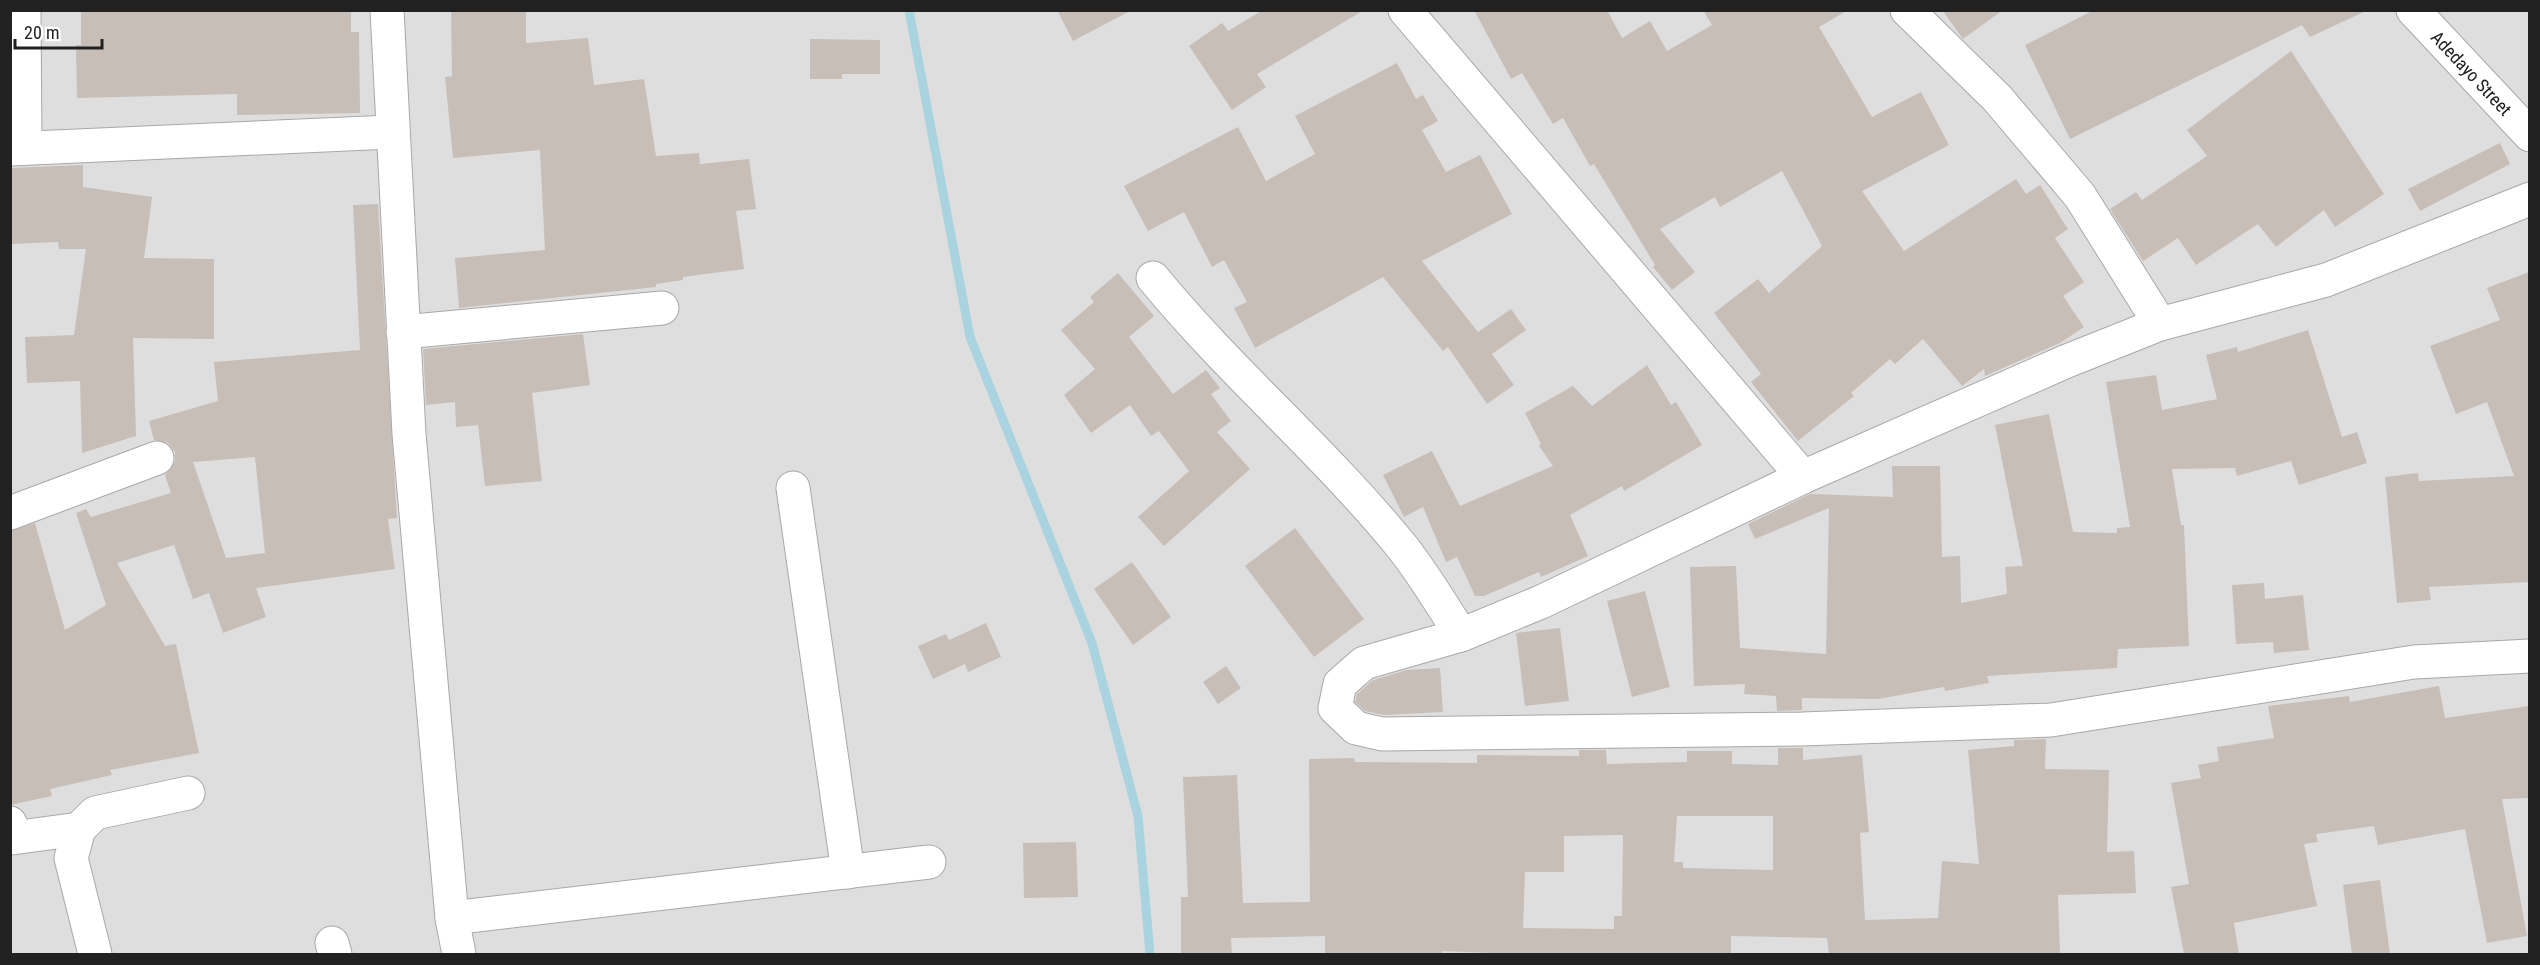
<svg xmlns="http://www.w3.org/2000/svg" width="2540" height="965" font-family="'Roboto Condensed',sans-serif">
  <rect width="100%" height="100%" fill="#f2eee8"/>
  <path fill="#dfdede" d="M 11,11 L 2529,11 L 2529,954 L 11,954 Z"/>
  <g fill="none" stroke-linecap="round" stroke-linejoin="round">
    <path stroke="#a9d4df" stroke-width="9" d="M 909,10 L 970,337 L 1092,643 L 1138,816 L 1150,954"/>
  </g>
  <path fill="#c7beb7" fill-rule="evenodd" d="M 81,10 L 351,10 L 351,32 L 359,32 L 360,113 L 237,115 L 237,94 L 77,98 L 76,45 L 81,45 Z
    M 451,10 L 526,10 L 526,43 L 588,38 L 594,85 L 644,79 L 656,156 L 699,153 L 700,164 L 749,159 L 756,209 L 736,211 L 744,269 L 683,277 L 683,280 L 656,284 L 656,287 L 459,308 L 455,258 L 545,250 L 540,150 L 453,158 L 445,77 L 452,76 Z
    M 1057,10 L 1132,10 L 1073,41 Z
    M 1263,10 L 1364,10 L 1257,74 L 1266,87 L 1232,110 L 1189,46 L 1222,23 L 1228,31 Z
    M 1474,10 L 1607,10 L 1622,38 L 1650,21 L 1667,51 L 1712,25 L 1703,10 L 1848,10 L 1819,27 L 1872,117 L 1921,92 L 1949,145 L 1862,191 L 1904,251 L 2016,179 L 2026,194 L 2040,185 L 2068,229 L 2055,238 L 2084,282 L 2063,296 L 2084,327 L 2060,343 L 1985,376 L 1984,369 L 1962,386 L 1923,339 L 1895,364 L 1890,359 L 1851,393 L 1854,396 L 1798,441 L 1751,382 L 1761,374 L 1714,313 L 1758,279 L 1769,293 L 1822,246 L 1782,171 L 1720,207 L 1715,197 L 1660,229 L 1695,272 L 1672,290 L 1653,267 L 1655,265 L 1594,164 L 1590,166 L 1563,118 L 1553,124 L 1522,73 L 1511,79 Z
    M 1942,10 L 2003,10 L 1963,39 Z
    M 2094,10 L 2368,10 L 2310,37 L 2302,25 L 2070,139 L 2025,45 Z
    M 810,39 L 880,40 L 880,74 L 842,74 L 842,79 L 810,79 Z
    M 2291,51 L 2384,194 L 2335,227 L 2324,210 L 2276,247 L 2258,224 L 2196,265 L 2178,238 L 2143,261 L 2110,209 L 2136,192 L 2142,200 L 2207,156 L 2187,130 Z
    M 1397,63 L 1416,99 L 1423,95 L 1438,121 L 1422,130 L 1446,172 L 1480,155 L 1512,214 L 1422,261 L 1478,332 L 1511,309 L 1526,330 L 1492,354 L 1514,385 L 1487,404 L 1448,347 L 1443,351 L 1383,277 L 1255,348 L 1234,308 L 1247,302 L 1224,260 L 1212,267 L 1184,212 L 1148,231 L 1124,186 L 1238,127 L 1266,181 L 1315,154 L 1295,116 Z
    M 2500,143 L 2510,164 L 2420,211 L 2408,189 Z
    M 83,165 L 83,187 L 152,197 L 144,258 L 214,259 L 214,339 L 133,338 L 136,436 L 82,453 L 80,381 L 27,383 L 25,337 L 74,335 L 86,249 L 59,249 L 58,242 L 10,244 L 10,168 Z
    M 378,204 L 396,502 L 397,518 L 388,519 L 395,569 L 256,588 L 266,617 L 223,633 L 209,593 L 193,599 L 174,545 L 117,563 L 165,646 L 176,644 L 199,753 L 110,770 L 112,775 L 50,789 L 52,796 L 10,805 L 10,531 L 35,523 L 65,630 L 106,605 L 76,513 L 86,509 L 91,517 L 171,493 L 165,475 L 175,462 L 175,452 L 168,443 L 154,440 L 149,421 L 218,401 L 214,362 L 360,350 L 353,205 ZM 255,457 L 265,553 L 226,558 L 193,462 Z
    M 2529,272 L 2529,582 L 2429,587 L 2431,600 L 2397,603 L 2385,477 L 2418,473 L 2419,481 L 2514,476 L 2487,402 L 2456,414 L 2430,346 L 2500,320 L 2487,288 Z
    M 1118,273 L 1154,316 L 1129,337 L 1173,394 L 1206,370 L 1220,388 L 1211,394 L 1231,421 L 1217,432 L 1250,469 L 1164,546 L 1138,517 L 1189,471 L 1159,431 L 1151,436 L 1130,405 L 1091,433 L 1064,395 L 1095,369 L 1061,330 L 1094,302 L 1090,297 Z
    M 2308,330 L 2342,437 L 2357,432 L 2367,463 L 2299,485 L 2291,461 L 2237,476 L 2235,468 L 2172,469 L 2181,525 L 2184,525 L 2189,646 L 2118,649 L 2117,668 L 1987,676 L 1989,683 L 1945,691 L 1944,687 L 1878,699 L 1802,698 L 1802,710 L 1777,711 L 1776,696 L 1744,694 L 1745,684 L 1694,686 L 1690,567 L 1736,566 L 1740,648 L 1826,654 L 1829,508 L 1755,539 L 1748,524 L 1810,494 L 1893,497 L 1892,466 L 1940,466 L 1942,557 L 1960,556 L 1961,603 L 2007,594 L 2005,567 L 2023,566 L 1995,425 L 2049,414 L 2073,532 L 2117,533 L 2117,528 L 2130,527 L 2106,382 L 2156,375 L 2162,410 L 2217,399 L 2206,355 L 2237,347 L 2238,352 Z
    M 583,334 L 590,385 L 532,393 L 542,481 L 485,486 L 478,425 L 456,427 L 455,402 L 426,405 L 423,349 Z
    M 1647,365 L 1671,405 L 1676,402 L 1702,445 L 1624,491 L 1622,486 L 1570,515 L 1588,556 L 1541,577 L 1539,572 L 1484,596 L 1475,596 L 1457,557 L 1446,562 L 1423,507 L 1404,517 L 1383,475 L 1432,451 L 1460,506 L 1553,466 L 1539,446 L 1541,444 L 1525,413 L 1573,386 L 1592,406 Z
    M 1295,528 L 1364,619 L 1314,657 L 1245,566 Z
    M 1132,562 L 1171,617 L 1133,645 L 1094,589 Z
    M 2264,583 L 2265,599 L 2303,595 L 2309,650 L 2274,653 L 2273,642 L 2236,644 L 2232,585 Z
    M 1645,591 L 1670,687 L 1632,697 L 1607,601 Z
    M 986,623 L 1001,657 L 968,672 L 965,664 L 933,679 L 918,646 L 946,634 L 949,640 Z
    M 1560,628 L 1569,701 L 1525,706 L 1516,633 Z
    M 1226,666 L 1241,688 L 1218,704 L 1203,682 Z
    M 1440,668 L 1443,712 L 1384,715 L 1365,711 L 1355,702 L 1357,694 L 1373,680 L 1407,670 Z
    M 2439,686 L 2445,718 L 2529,706 L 2529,798 L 2502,799 L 2527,936 L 2487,943 L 2465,829 L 2378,845 L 2374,826 L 2316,834 L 2318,842 L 2304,844 L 2317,906 L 2234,923 L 2239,954 L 2184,954 L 2171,887 L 2189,884 L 2171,783 L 2201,778 L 2198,765 L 2219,761 L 2217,747 L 2274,738 L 2268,706 L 2349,696 L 2350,702 Z
    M 2046,739 L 2045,769 L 2109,770 L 2107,852 L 2134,851 L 2136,893 L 2058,895 L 2060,954 L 1829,954 L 1827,938 L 1731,936 L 1731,954 L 1516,954 L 1442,951 L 1442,954 L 1325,954 L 1325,936 L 1231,938 L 1232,954 L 1181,954 L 1181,897 L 1188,897 L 1183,777 L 1237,775 L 1243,903 L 1310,902 L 1309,759 L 1354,758 L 1355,762 L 1477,763 L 1477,755 L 1579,756 L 1579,750 L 1606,750 L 1607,764 L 1687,762 L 1687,751 L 1732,751 L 1732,764 L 1778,765 L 1778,748 L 1803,748 L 1803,760 L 1862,755 L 1869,832 L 1860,833 L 1865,920 L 1938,918 L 1942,861 L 1979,864 L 1968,750 L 2014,746 L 2014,740 ZM 1677,816 L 1773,816 L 1773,870 L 1683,868 L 1683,862 L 1674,862 ZM 1623,835 L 1622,916 L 1614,916 L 1614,929 L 1523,928 L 1525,872 L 1564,872 L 1564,836 Z
    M 1076,842 L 1078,897 L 1024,898 L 1023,843 Z
    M 2380,880 L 2390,954 L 2352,954 L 2343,885 Z"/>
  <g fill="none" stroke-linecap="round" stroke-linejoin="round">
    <g stroke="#a8a8a8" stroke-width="35">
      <g id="minor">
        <path d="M 24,10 L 25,148"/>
        <path d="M 387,10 L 409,434 L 452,918 L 459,954"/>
        <path d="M 1405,10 L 1803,477"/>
        <path d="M 1907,10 L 1997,98 L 2080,196 L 2160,324"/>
        <path id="s1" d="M 2413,10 L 2530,135"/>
        <path d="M 10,149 L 391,132"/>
        <path d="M 2530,199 L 2326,280 L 2160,324 L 2067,361 L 1803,477 L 1541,602 L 1461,635 L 1364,663 L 1340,684 L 1335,708 L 1356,728 L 1382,734 L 1802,729 L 2051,720 L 2414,662 L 2530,656"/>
        <path d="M 1153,278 C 1231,373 1325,452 1403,548 C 1424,575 1443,606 1461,635"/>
        <path d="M 403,332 L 662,308"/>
        <path d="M 793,488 L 848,872"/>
        <path d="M 10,513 L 157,458"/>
        <path d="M 10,823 L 12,838 L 79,829"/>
        <path d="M 452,918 L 929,862"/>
        <path d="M 332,943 L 335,954"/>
        <path d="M 95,954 L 71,858 L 79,829 L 95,813 L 188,793"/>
      </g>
    </g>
    <use href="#minor" stroke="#fff" stroke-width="33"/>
  </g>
  <g text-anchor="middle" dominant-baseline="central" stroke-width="6" stroke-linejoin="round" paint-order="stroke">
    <g font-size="18" fill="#212121" stroke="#fff">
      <text stroke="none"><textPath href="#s1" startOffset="86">Adedayo Street</textPath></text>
    </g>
  </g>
  <rect width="2540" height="965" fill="none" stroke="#212121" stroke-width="24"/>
  <path d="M15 39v9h87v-9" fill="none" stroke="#212121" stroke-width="3"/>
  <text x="24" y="39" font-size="18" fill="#212121" stroke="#ffffff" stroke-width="4.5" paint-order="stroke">20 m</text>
</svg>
